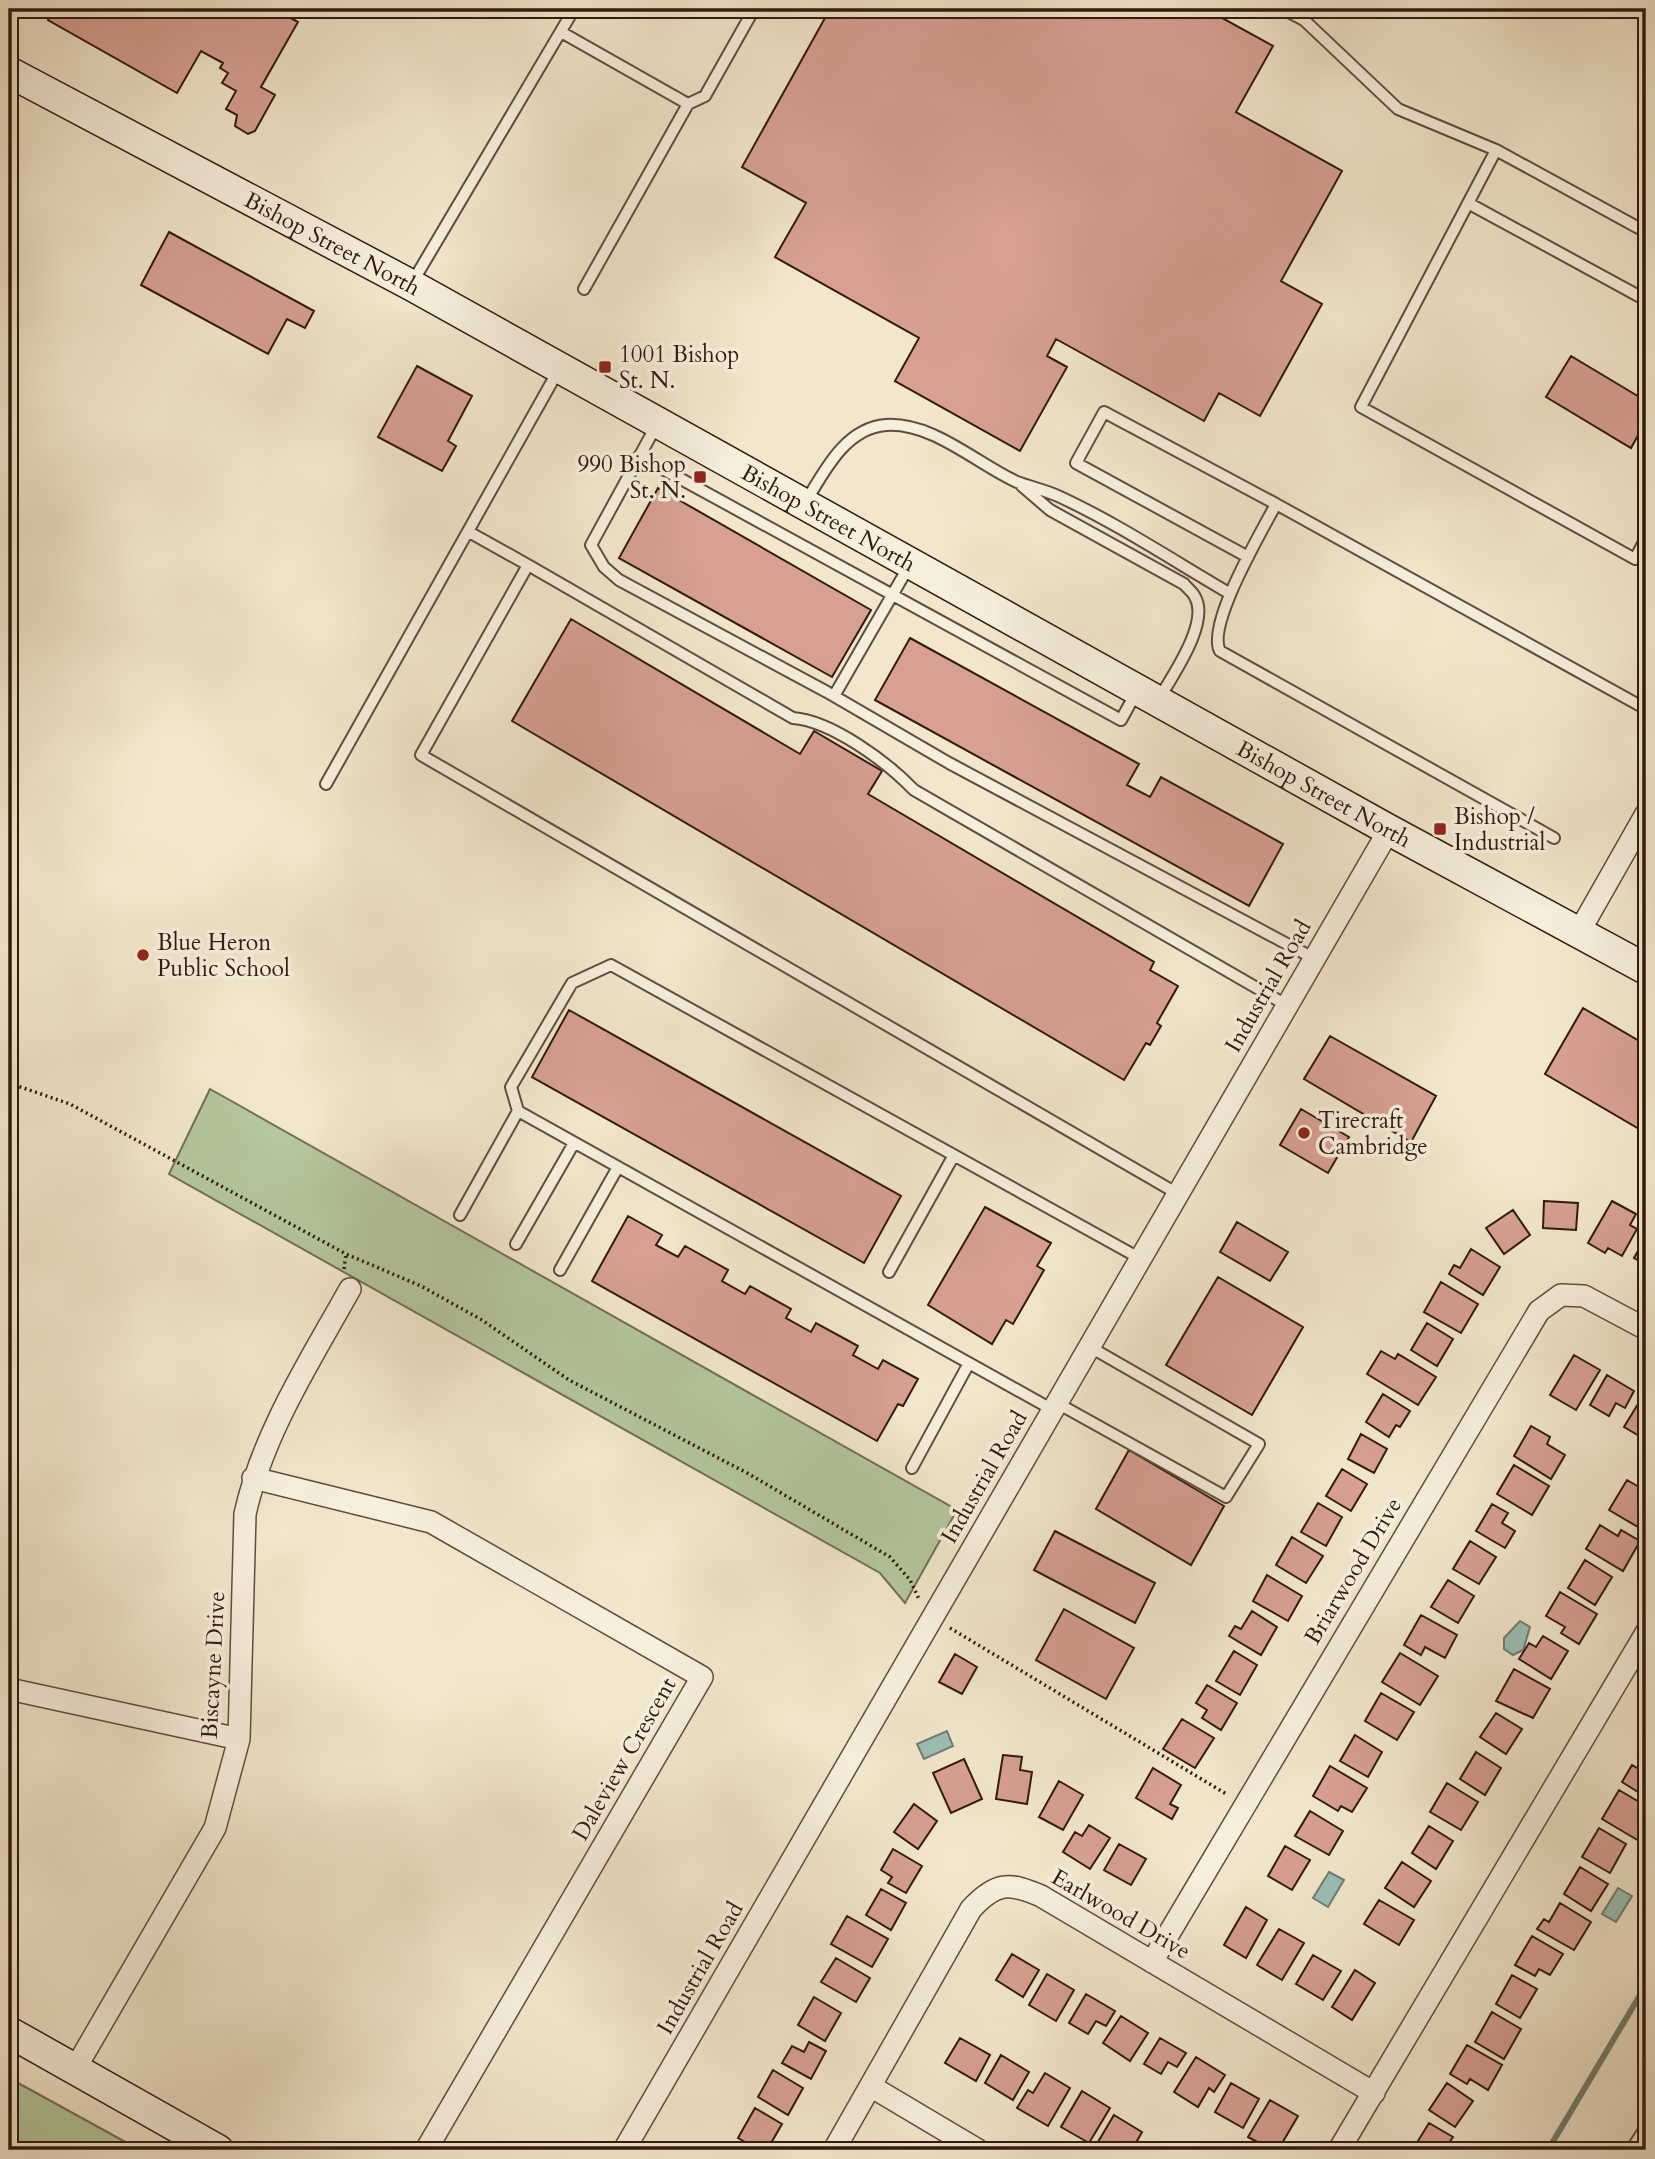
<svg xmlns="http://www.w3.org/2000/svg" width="1655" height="2159" font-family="Cardo,serif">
  <rect width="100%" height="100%" fill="#f2e7cc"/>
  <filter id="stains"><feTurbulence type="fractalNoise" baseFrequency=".00286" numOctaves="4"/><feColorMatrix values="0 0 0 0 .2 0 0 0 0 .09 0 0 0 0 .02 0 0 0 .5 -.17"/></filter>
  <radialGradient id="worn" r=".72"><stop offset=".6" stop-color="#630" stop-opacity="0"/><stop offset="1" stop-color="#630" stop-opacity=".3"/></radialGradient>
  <path fill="#b4c79d" stroke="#727056" stroke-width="2" d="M 210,1089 L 957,1510 L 905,1603 L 880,1573 L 169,1174 Z
    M 9,2078 L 140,2150 L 9,2150 Z"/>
  <path fill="#9bc0b5" stroke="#707d73" stroke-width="2" d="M 1520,1621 L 1530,1627 L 1523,1650 L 1513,1655 L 1504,1649 L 1504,1638 Z
    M 947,1731 L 953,1746 L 924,1759 L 917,1744 Z
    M 1329,1872 L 1344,1880 L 1328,1907 L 1313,1898 Z
    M 1618,1888 L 1632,1896 L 1616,1922 L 1602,1914 Z"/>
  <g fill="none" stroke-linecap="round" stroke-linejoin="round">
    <path stroke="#707d73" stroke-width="6" d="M 1548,2150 L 1646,1985"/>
  </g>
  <path fill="#d7a093" stroke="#30190f" stroke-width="2" d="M 54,9 L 274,9 L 298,22 L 261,87 L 275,95 L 255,131 L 248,134 L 235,126 L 237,115 L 226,109 L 236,91 L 222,83 L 228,73 L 220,68 L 223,63 L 201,51 L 177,93 L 48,20 Z
    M 830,9 L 1206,9 L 1273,46 L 1236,112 L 1342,171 L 1281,281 L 1322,304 L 1260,416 L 1219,393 L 1204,421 L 1056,339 L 1047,356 L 1067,367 L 1020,451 L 895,381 L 919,338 L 775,257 L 806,203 L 742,167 Z
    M 169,232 L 314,311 L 305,328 L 287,319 L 268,354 L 141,285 Z
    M 1571,356 L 1646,401 L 1646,421 L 1631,448 L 1546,397 Z
    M 417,366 L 472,396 L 448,441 L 456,446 L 442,471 L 378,437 Z
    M 658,488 L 871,610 L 832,677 L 619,558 Z
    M 571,619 L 800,754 L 814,731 L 882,771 L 868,794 L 1154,962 L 1150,970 L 1178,986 L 1157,1023 L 1161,1026 L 1150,1045 L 1146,1043 L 1124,1080 L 512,721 Z
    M 910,638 L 1139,764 L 1127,785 L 1150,797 L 1161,777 L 1283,844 L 1249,906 L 875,700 Z
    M 1583,1008 L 1646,1045 L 1646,1133 L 1545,1074 Z
    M 569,1010 L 901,1196 L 864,1263 L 532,1077 Z
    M 1330,1036 L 1436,1096 L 1411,1142 L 1304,1079 Z
    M 1301,1109 L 1349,1137 L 1328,1173 L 1280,1145 Z
    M 1544,1201 L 1578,1203 L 1576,1230 L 1543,1228 Z
    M 1612,1201 L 1636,1214 L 1630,1225 L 1637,1229 L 1622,1256 L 1608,1248 L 1605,1253 L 1588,1243 Z
    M 985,1207 L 1051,1243 L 1037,1266 L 1044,1270 L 1013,1324 L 1006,1320 L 992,1344 L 928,1305 Z
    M 1513,1210 L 1530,1235 L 1504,1254 L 1486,1228 Z
    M 628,1216 L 662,1235 L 656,1245 L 678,1257 L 685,1246 L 728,1270 L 722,1281 L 745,1294 L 750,1286 L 791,1309 L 786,1318 L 811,1332 L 816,1323 L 858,1346 L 853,1355 L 878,1369 L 883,1360 L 918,1379 L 903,1406 L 898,1404 L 877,1441 L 592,1281 Z
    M 1237,1222 L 1288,1252 L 1270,1281 L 1220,1252 Z
    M 1646,1237 L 1646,1265 L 1634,1258 Z
    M 1471,1249 L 1500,1267 L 1483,1295 L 1449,1274 L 1454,1265 L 1460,1268 Z
    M 1218,1277 L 1303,1327 L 1252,1415 L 1166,1365 Z
    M 1441,1282 L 1478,1304 L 1461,1333 L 1424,1312 Z
    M 1427,1323 L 1453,1339 L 1437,1366 L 1411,1350 Z
    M 1381,1351 L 1395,1359 L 1398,1354 L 1436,1377 L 1418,1405 L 1367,1374 Z
    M 1574,1355 L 1600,1370 L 1576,1410 L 1550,1395 Z
    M 1607,1375 L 1634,1391 L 1625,1408 L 1616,1403 L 1609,1416 L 1590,1405 Z
    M 1383,1394 L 1410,1411 L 1400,1427 L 1396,1425 L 1389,1437 L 1366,1422 Z
    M 1641,1399 L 1646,1402 L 1646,1440 L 1624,1427 Z
    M 1531,1426 L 1550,1437 L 1547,1444 L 1565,1455 L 1551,1479 L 1514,1456 Z
    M 1361,1434 L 1387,1449 L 1374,1473 L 1348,1459 Z
    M 1129,1450 L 1224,1506 L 1191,1565 L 1096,1509 Z
    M 1514,1465 L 1549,1486 L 1532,1515 L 1497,1494 Z
    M 1342,1469 L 1367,1484 L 1351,1511 L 1326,1496 Z
    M 1627,1480 L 1646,1491 L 1646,1524 L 1643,1530 L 1609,1510 Z
    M 1318,1503 L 1342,1517 L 1326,1546 L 1301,1532 Z
    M 1492,1504 L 1508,1513 L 1502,1523 L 1515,1531 L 1505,1548 L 1476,1531 Z
    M 1600,1525 L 1618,1536 L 1621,1530 L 1640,1541 L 1623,1571 L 1586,1549 Z
    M 1055,1531 L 1155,1583 L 1135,1623 L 1034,1570 Z
    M 1292,1537 L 1323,1556 L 1306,1583 L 1276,1565 Z
    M 1470,1541 L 1496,1557 L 1479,1584 L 1453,1569 Z
    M 1585,1560 L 1612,1577 L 1595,1605 L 1568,1588 Z
    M 1267,1575 L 1302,1596 L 1288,1621 L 1253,1601 Z
    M 1448,1580 L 1474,1596 L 1458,1623 L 1431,1607 Z
    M 1560,1592 L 1597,1614 L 1579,1644 L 1561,1633 L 1565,1627 L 1546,1616 Z
    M 1064,1609 L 1134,1648 L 1106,1699 L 1036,1660 Z
    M 1252,1611 L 1277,1627 L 1261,1655 L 1229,1636 L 1235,1626 L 1241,1629 Z
    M 1421,1615 L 1457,1635 L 1445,1658 L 1425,1647 L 1421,1655 L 1404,1645 Z
    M 1543,1636 L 1568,1651 L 1551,1679 L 1519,1659 L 1529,1643 L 1536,1647 Z
    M 1234,1651 L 1257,1665 L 1240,1695 L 1216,1681 Z
    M 1400,1653 L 1438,1676 L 1420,1705 L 1382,1682 Z
    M 955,1654 L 977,1667 L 962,1694 L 939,1682 Z
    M 1514,1669 L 1550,1689 L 1533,1718 L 1496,1701 Z
    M 1207,1685 L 1237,1703 L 1221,1730 L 1202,1718 L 1207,1710 L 1196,1703 Z
    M 1381,1693 L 1414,1712 L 1397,1740 L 1365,1721 Z
    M 1496,1713 L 1522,1729 L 1506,1754 L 1480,1737 Z
    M 1182,1719 L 1214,1738 L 1195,1768 L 1163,1749 Z
    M 1355,1735 L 1382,1752 L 1368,1777 L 1340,1761 Z
    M 1476,1752 L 1501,1768 L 1485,1795 L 1460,1779 Z
    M 1003,1755 L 1022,1757 L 1020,1770 L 1032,1772 L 1027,1804 L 996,1799 Z
    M 1645,1756 L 1646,1757 L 1646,1797 L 1622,1782 L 1632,1765 L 1637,1768 Z
    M 964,1759 L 982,1799 L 951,1813 L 933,1773 Z
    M 1330,1766 L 1367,1788 L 1352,1812 L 1341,1806 L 1338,1811 L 1313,1796 Z
    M 1153,1768 L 1181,1785 L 1170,1804 L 1178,1808 L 1172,1819 L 1136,1798 Z
    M 1059,1781 L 1083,1795 L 1063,1830 L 1039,1817 Z
    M 1447,1783 L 1478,1802 L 1461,1830 L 1430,1812 Z
    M 1619,1790 L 1646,1806 L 1646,1829 L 1639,1841 L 1602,1819 Z
    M 914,1804 L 937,1821 L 918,1849 L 894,1832 Z
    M 1310,1811 L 1343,1831 L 1329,1855 L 1295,1836 Z
    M 1089,1825 L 1110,1838 L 1090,1869 L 1063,1852 L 1075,1832 L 1082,1836 Z
    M 1429,1826 L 1453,1841 L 1436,1869 L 1412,1853 Z
    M 1599,1828 L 1626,1844 L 1610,1873 L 1582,1857 Z
    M 1119,1844 L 1146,1859 L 1131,1885 L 1104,1870 Z
    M 1285,1846 L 1310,1860 L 1292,1890 L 1268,1876 Z
    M 893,1849 L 922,1866 L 906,1893 L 888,1883 L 892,1877 L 881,1870 Z
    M 1402,1862 L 1431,1881 L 1414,1907 L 1385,1888 Z
    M 1580,1867 L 1608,1884 L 1591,1911 L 1564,1894 Z
    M 881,1889 L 906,1903 L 891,1930 L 866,1915 Z
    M 1379,1900 L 1414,1920 L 1399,1945 L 1364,1924 Z
    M 1560,1903 L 1591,1922 L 1574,1950 L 1537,1929 L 1544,1919 L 1549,1922 Z
    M 1246,1907 L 1267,1920 L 1246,1958 L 1224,1945 Z
    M 847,1916 L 888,1939 L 872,1967 L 831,1944 Z
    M 1279,1929 L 1304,1943 L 1282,1980 L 1257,1965 Z
    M 1532,1936 L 1563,1954 L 1550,1975 L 1539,1969 L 1535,1976 L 1515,1965 Z
    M 1012,1954 L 1039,1970 L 1023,1997 L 996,1980 Z
    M 1313,1955 L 1341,1971 L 1323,2000 L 1296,1984 Z
    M 836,1958 L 870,1978 L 856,2002 L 821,1982 Z
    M 1355,1970 L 1375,1983 L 1352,2020 L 1332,2007 Z
    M 1047,1974 L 1074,1990 L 1056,2021 L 1029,2005 Z
    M 1512,1975 L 1537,1989 L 1520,2018 L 1496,2004 Z
    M 1086,1994 L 1115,2011 L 1106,2026 L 1096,2021 L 1088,2034 L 1069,2023 Z
    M 814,1997 L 841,2013 L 825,2041 L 798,2025 Z
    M 1492,2012 L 1521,2029 L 1504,2059 L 1475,2042 Z
    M 1121,2016 L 1148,2033 L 1130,2061 L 1103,2043 Z
    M 960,2038 L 990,2055 L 976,2081 L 945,2063 Z
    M 1160,2038 L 1186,2053 L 1177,2067 L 1168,2062 L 1161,2074 L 1144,2064 Z
    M 809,2042 L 826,2051 L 811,2079 L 782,2063 L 792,2046 L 804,2052 Z
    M 1467,2045 L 1502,2065 L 1488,2090 L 1470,2079 L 1467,2084 L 1450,2074 Z
    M 1001,2055 L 1029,2072 L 1013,2100 L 985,2083 Z
    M 1196,2057 L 1225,2075 L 1214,2092 L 1209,2088 L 1198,2107 L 1174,2092 Z
    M 773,2070 L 803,2088 L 788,2115 L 758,2097 Z
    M 1045,2073 L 1070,2088 L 1048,2126 L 1017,2108 L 1028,2090 L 1033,2093 Z
    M 1231,2083 L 1259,2099 L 1243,2128 L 1215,2112 Z
    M 1447,2083 L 1473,2101 L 1455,2127 L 1429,2110 Z
    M 1082,2091 L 1110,2108 L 1089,2143 L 1061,2127 Z
    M 1270,2100 L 1298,2116 L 1278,2150 L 1272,2150 L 1248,2137 Z
    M 755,2108 L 782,2124 L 767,2150 L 759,2150 L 738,2138 Z
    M 1114,2115 L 1142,2132 L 1132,2150 L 1099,2150 L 1095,2147 Z
    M 1429,2123 L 1453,2137 L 1444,2150 L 1413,2149 Z"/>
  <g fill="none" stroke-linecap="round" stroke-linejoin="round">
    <g stroke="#604c3e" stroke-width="14">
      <path id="lane" d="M 1283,9 L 1304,20 L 1398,109 L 1496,150 L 1646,232
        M 561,32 L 688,104 L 584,289
        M 688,104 L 705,96 L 754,9
        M 1496,150 L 1361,407 L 1635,559 L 1646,538
        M 1468,203 L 1646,300
        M 412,283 L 574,9
        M 656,426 L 591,545 L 604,567 L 619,580 L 827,692 L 949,763 L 1315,959
        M 639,456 L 1121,720 L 1137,691
        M 1022,486 L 1050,510 L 1184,584 C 1187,588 1193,592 1195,597 C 1210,623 1172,676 1159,699
        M 805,503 C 824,472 845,428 886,425 C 933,422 977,464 1017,482 C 1030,487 1045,490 1058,496 C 1115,522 1174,561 1229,593
        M 1276,504 L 1646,709
        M 469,532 L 528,565
        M 1248,557 L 1076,463 L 1104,412 L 1276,504 C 1262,531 1206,625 1220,651 L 1554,838
        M 834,696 L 909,566
        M 326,784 L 558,371
        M 518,1111 L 511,1087 L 572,983 L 611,965 L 1141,1259
        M 1178,1194 L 421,755 L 528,565 L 793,718 C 832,721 887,762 914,790 L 1288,1006
        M 460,1215 L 518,1111 L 1053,1410
        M 516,1244 L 574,1143
        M 560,1270 L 618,1167
        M 889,1272 L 954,1155
        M 1057,1403 L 1226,1497 L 1259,1444 L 1090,1347
        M 912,1468 L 969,1363
        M 1631,2150 L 1646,2127"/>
    </g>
    <g stroke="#604c3e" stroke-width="24">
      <path id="street" d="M 1579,932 L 1646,814
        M 253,1478 L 431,1522 L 702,1677 L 426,2150
        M 9,1689 L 239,1739
        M 1152,1962 L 1539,1311 L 1561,1295 L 1584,1296 L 1646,1329
        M 75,2069 L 215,1828 L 239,1739 L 245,1514 C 263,1433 310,1361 350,1289
        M 872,2087 L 978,2150
        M 624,2150 L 1389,830
        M 834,2150 L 971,1909 C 996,1882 1009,1882 1041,1896 L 1374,2093
        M 1339,2150 L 1646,1633"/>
    </g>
    <g stroke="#30190f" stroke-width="33">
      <g id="secondary">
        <path id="s1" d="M 9,72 L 411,285 L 1389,830 L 1646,969"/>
        <path d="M 9,2032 L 218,2150"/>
      </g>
    </g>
    <path stroke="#30190f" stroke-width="3.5" stroke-dasharray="2 3.5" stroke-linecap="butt" d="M 9,719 L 12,718
      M 9,1083 L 70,1104 L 346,1254 L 421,1286 L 482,1320 L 569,1380 L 749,1474 L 890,1557 L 910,1580 L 919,1599
      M 344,1269 L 346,1254
      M 950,1628 L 1228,1795"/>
    <use href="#lane" stroke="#f7efde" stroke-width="10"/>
    <use href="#street" stroke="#f7efde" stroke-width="21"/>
    <use href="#secondary" stroke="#f7efde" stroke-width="30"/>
  </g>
  <g fill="#8f2418" stroke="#f7efde" stroke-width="2.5">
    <rect x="598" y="360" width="14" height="14" rx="3.5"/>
    <rect x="693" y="470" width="14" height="14" rx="3.5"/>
    <rect x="1433" y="822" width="14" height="14" rx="3.5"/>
    <circle cx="143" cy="955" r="7"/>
    <circle cx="1304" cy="1133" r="7"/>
  </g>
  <g text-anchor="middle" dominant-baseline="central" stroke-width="7" stroke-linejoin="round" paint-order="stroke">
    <g font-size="23" fill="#30190f" stroke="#f7efde">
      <text stroke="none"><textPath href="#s1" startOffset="366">Bishop Street North</textPath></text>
      <text stroke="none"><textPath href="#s1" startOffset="933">Bishop Street North</textPath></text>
      <text stroke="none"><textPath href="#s1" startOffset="1500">Bishop Street North</textPath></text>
      <text transform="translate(1268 986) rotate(-60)">Industrial Road</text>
      <text transform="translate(984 1477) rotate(-60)">Industrial Road</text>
      <text transform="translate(1353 1571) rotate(-59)">Briarwood Drive</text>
      <text transform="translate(213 1665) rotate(-87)">Biscayne Drive</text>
      <text transform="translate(624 1759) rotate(-60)">Daleview Crescent</text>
      <text transform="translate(1121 1914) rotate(30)">Earlwood Drive</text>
      <text transform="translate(700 1968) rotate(-60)">Industrial Road</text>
    </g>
    <g font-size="23" fill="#30190f" stroke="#f7efde" text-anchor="start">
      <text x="619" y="354">1001 Bishop<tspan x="619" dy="26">St. N.</tspan></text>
      <text x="686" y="464" text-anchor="end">990 Bishop<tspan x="686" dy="26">St. N.</tspan></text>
      <text x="1454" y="816">Bishop /<tspan x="1454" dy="26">Industrial</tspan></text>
      <text x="157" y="942">Blue Heron<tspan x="157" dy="26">Public School</tspan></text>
      <text x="1318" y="1120">Tirecraft<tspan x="1318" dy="26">Cambridge</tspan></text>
    </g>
  </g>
  <rect width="1655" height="2159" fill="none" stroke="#f2e7cc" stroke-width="35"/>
  <rect x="10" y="10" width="1634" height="2138" fill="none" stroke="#30190f" stroke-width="3.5"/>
  <rect x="18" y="18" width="1620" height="2124" fill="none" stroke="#30190f" stroke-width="2"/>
  <rect width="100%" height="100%" filter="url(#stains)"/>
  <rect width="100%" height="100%" fill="url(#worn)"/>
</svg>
